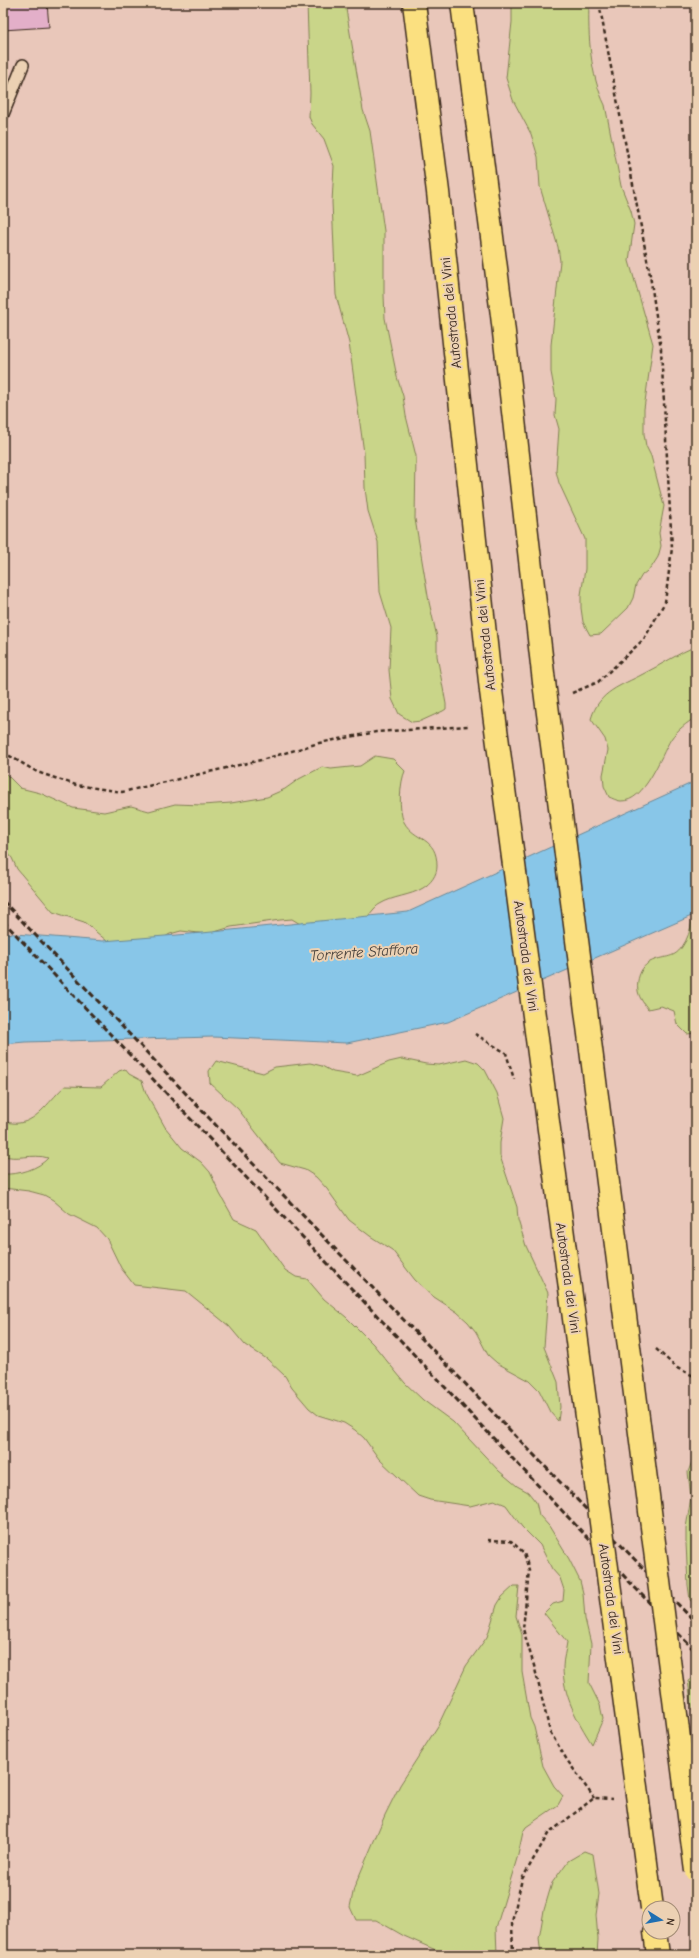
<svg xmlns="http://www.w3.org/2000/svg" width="699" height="1958" font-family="'Comic Neue',sans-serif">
  <rect width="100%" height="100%" fill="#e9c7ba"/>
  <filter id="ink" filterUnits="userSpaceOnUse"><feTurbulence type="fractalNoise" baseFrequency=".025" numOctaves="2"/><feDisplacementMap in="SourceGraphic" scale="8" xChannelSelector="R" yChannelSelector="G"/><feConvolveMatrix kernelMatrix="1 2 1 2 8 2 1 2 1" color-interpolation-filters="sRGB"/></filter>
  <g filter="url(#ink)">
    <path fill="#c9d589" stroke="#828054" d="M 307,3 L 345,3 L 363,110 L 370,131 L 384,231 L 384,295 L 385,318 L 397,377 L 403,396 L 406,416 L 416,456 L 415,519 L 429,602 L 437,637 L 437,656 L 446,704 L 446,709 L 443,711 L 421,721 L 412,722 L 399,714 L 392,699 L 389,670 L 391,628 L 380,592 L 378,542 L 368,511 L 365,488 L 364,453 L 349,343 L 336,295 L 332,202 L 334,166 L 324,139 L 312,124 L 309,117 L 310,93 Z
      M 512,3 L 589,3 C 588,36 590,75 605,105 L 621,186 L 631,211 L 634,224 L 629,261 L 653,344 L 644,409 L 644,434 L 646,446 L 651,456 L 664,506 L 659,533 L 661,546 L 658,557 L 651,568 L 642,575 L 636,585 L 633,598 L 628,608 L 601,634 L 590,635 L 583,622 L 581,608 L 581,595 L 585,569 L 585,539 L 559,483 L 556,471 L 559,429 L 555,415 L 556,399 L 551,372 L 551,345 L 560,261 L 558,247 L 540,187 L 538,157 L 531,134 L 513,100 L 506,78 L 512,22 Z
      M 696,646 L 696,717 C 687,723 677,730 671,739 C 660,757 645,802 621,801 C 617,801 612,798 609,797 L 604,786 L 603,775 L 608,750 L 605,739 L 591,719 C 599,691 621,686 643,674 C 661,665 677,654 696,646 Z
      M 375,756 L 393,759 L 405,771 C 400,782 398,810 404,822 C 415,842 437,836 437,866 C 437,875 431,883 423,888 C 410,896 393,896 380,904 C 374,907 370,915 365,919 C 357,924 326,930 315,933 L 292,919 L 280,920 L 231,927 L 208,934 L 181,931 L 170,934 L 159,940 L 113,946 L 84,922 L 53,912 L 17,869 L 12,858 L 3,847 L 3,771 L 20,788 L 40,793 L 73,808 L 104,812 L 131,806 L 149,811 L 175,804 L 202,805 L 231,803 L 267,797 L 285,789 L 299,779 L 322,767 L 331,769 L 360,766 Z
      M 696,890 L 696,1033 L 687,1034 L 677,1024 L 674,1011 L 661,1006 L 648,1009 C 646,1006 643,1003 641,999 C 634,988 638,968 650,962 C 663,955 673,960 682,947 C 693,932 694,908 696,890 Z
      M 402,1059 L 426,1064 L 439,1065 L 466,1059 L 478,1063 L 485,1070 L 497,1093 L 504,1118 L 500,1143 L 500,1156 L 517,1207 L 518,1220 L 526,1246 L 548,1293 L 544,1347 L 558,1382 L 560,1407 L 558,1421 L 550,1412 L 539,1390 L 530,1381 L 497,1363 L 488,1355 L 476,1332 L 468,1322 L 457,1312 L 434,1297 L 415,1280 L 392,1250 L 370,1236 L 349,1220 L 327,1189 L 316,1177 L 305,1170 L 280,1163 L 238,1109 L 210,1083 L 209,1071 L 216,1061 L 263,1073 L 275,1067 L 310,1063 L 322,1066 L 333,1072 L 357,1076 L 389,1062 Z
      M 125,1069 L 129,1074 L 142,1081 L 146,1093 L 165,1127 L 182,1148 L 201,1162 L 210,1172 L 220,1194 L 234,1219 L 256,1229 L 285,1270 L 296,1277 L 307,1279 L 324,1299 L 346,1317 L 373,1344 L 405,1383 L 423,1400 L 453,1422 L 499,1471 L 517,1486 L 528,1492 L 536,1502 L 539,1515 L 549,1526 L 569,1559 L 580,1581 L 583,1593 L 585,1619 L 591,1644 L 589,1683 L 600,1705 L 603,1719 L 592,1744 C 577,1720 563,1696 563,1667 C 563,1659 566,1650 567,1642 L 544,1613 L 553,1604 L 563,1601 L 564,1590 L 560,1578 L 552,1569 L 540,1545 L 522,1527 L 506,1505 L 494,1500 L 470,1506 L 430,1500 L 418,1496 L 379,1459 L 364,1438 L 355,1430 L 344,1423 L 318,1415 L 309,1408 L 292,1388 L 285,1376 L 267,1359 L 245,1345 L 229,1326 L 186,1291 L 134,1285 L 121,1268 L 107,1239 L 97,1228 L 69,1214 L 53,1200 L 44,1195 L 29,1191 L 3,1188 L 3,1174 C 19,1175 38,1169 48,1158 C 34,1153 14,1161 3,1155 L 3,1122 C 8,1122 14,1124 19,1123 C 38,1121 51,1098 65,1086 L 101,1087 L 119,1071 Z
      M 696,1451 L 696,1605 L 690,1600 L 688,1585 L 686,1543 L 686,1528 L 691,1497 L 688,1472 Z
      M 514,1586 L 519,1586 L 516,1616 L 522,1635 L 522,1672 L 530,1718 L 534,1727 L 543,1766 L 554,1786 L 563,1796 L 558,1805 L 526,1827 L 523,1832 L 518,1855 L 496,1928 L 497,1955 L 447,1955 L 404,1936 L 376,1920 L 356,1920 L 350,1907 L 354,1888 L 385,1815 L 400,1785 L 438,1726 L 466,1666 L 487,1637 L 497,1605 L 502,1597 Z
      M 695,1676 L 696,1677 L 696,1734 L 688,1681 Z
      M 585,1851 L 593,1854 L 599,1894 L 596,1915 L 598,1939 L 597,1955 L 541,1955 L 539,1939 L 544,1910 L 552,1883 L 568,1861 Z"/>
    <path fill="#88c6e8" stroke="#698897" d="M 696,781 L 696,914 L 448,1022 L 347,1043 L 213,1037 L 25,1042 L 3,1044 L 3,933 L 103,941 L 202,933 L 408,912 Z"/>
    <path fill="#e3afc9" stroke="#3b2a1e" d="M 3,3 L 47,3 L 49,27 L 3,30 Z"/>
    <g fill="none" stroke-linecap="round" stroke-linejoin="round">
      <g stroke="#3b2a1e" stroke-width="14">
        <path id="service" d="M 3,114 L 23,65"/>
      </g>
      <g stroke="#3b2a1e" stroke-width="25">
        <path id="motorway" d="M 414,3 L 438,192 L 491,691
          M 462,3 L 502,315 L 544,682
          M 655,1932 L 658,1955"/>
      </g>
      <path stroke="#3b2a1e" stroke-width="2.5" stroke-dasharray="4 3" stroke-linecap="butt" d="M 572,693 L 598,682 L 644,639 L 665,602 L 672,548 L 661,349 L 650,275 L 599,3
        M 3,752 L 37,772 L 76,785 L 122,792 L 261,760 L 319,743 L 376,732 L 469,726
        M 475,1034 L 506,1053 L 514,1079
        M 656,1349 L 677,1368 L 696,1377
        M 488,1540 L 511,1541 L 524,1553 L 529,1570 L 523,1629 L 535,1669 L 550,1732 L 567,1760 L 594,1798
        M 513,1955 L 512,1922 L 522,1879 L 548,1834 L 594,1798 L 612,1799"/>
      <use href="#service" stroke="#ecd1b3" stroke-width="11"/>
      <use href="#motorway" stroke="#fbe080" stroke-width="22"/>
      <path stroke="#3b2a1e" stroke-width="3" stroke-dasharray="6 3" stroke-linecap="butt" d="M 3,901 L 209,1118 L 696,1623
        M 3,921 L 696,1652"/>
      <g stroke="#3b2a1e" stroke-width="25" stroke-linecap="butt">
        <path id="motorway-bridge" d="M 544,682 L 696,1871
          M 491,691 L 652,1908"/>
      </g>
      <use href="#motorway-bridge" stroke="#fbe080" stroke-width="22"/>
    </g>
  </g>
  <g text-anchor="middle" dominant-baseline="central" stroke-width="4" stroke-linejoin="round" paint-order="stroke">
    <g font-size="14" fill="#3b2a1e" stroke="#ecd1b3">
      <text transform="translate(451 313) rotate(-96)">Autostrada dei Vini</text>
      <text transform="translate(485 635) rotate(-96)">Autostrada dei Vini</text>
      <text transform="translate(526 956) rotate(82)">Autostrada dei Vini</text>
      <text transform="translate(568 1278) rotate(82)">Autostrada dei Vini</text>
      <text transform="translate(611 1599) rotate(82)">Autostrada dei Vini</text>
    </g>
    <g font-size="15" font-style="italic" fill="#47413c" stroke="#ecd1b3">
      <text transform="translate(364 952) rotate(-4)">Torrente Staffora</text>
    </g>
  </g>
  <rect width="699" height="1958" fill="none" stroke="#ecd1b3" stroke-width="16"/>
  <rect x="8" y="8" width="683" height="1942" fill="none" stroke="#3b2a1e" stroke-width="1.5" filter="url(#ink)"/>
  <g transform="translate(661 1920) rotate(101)"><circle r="19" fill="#ecd1b3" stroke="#a58e77"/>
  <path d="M0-3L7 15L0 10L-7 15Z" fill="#1f6fb2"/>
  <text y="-6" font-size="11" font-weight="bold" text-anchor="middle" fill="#3b2a1e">N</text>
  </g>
</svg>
